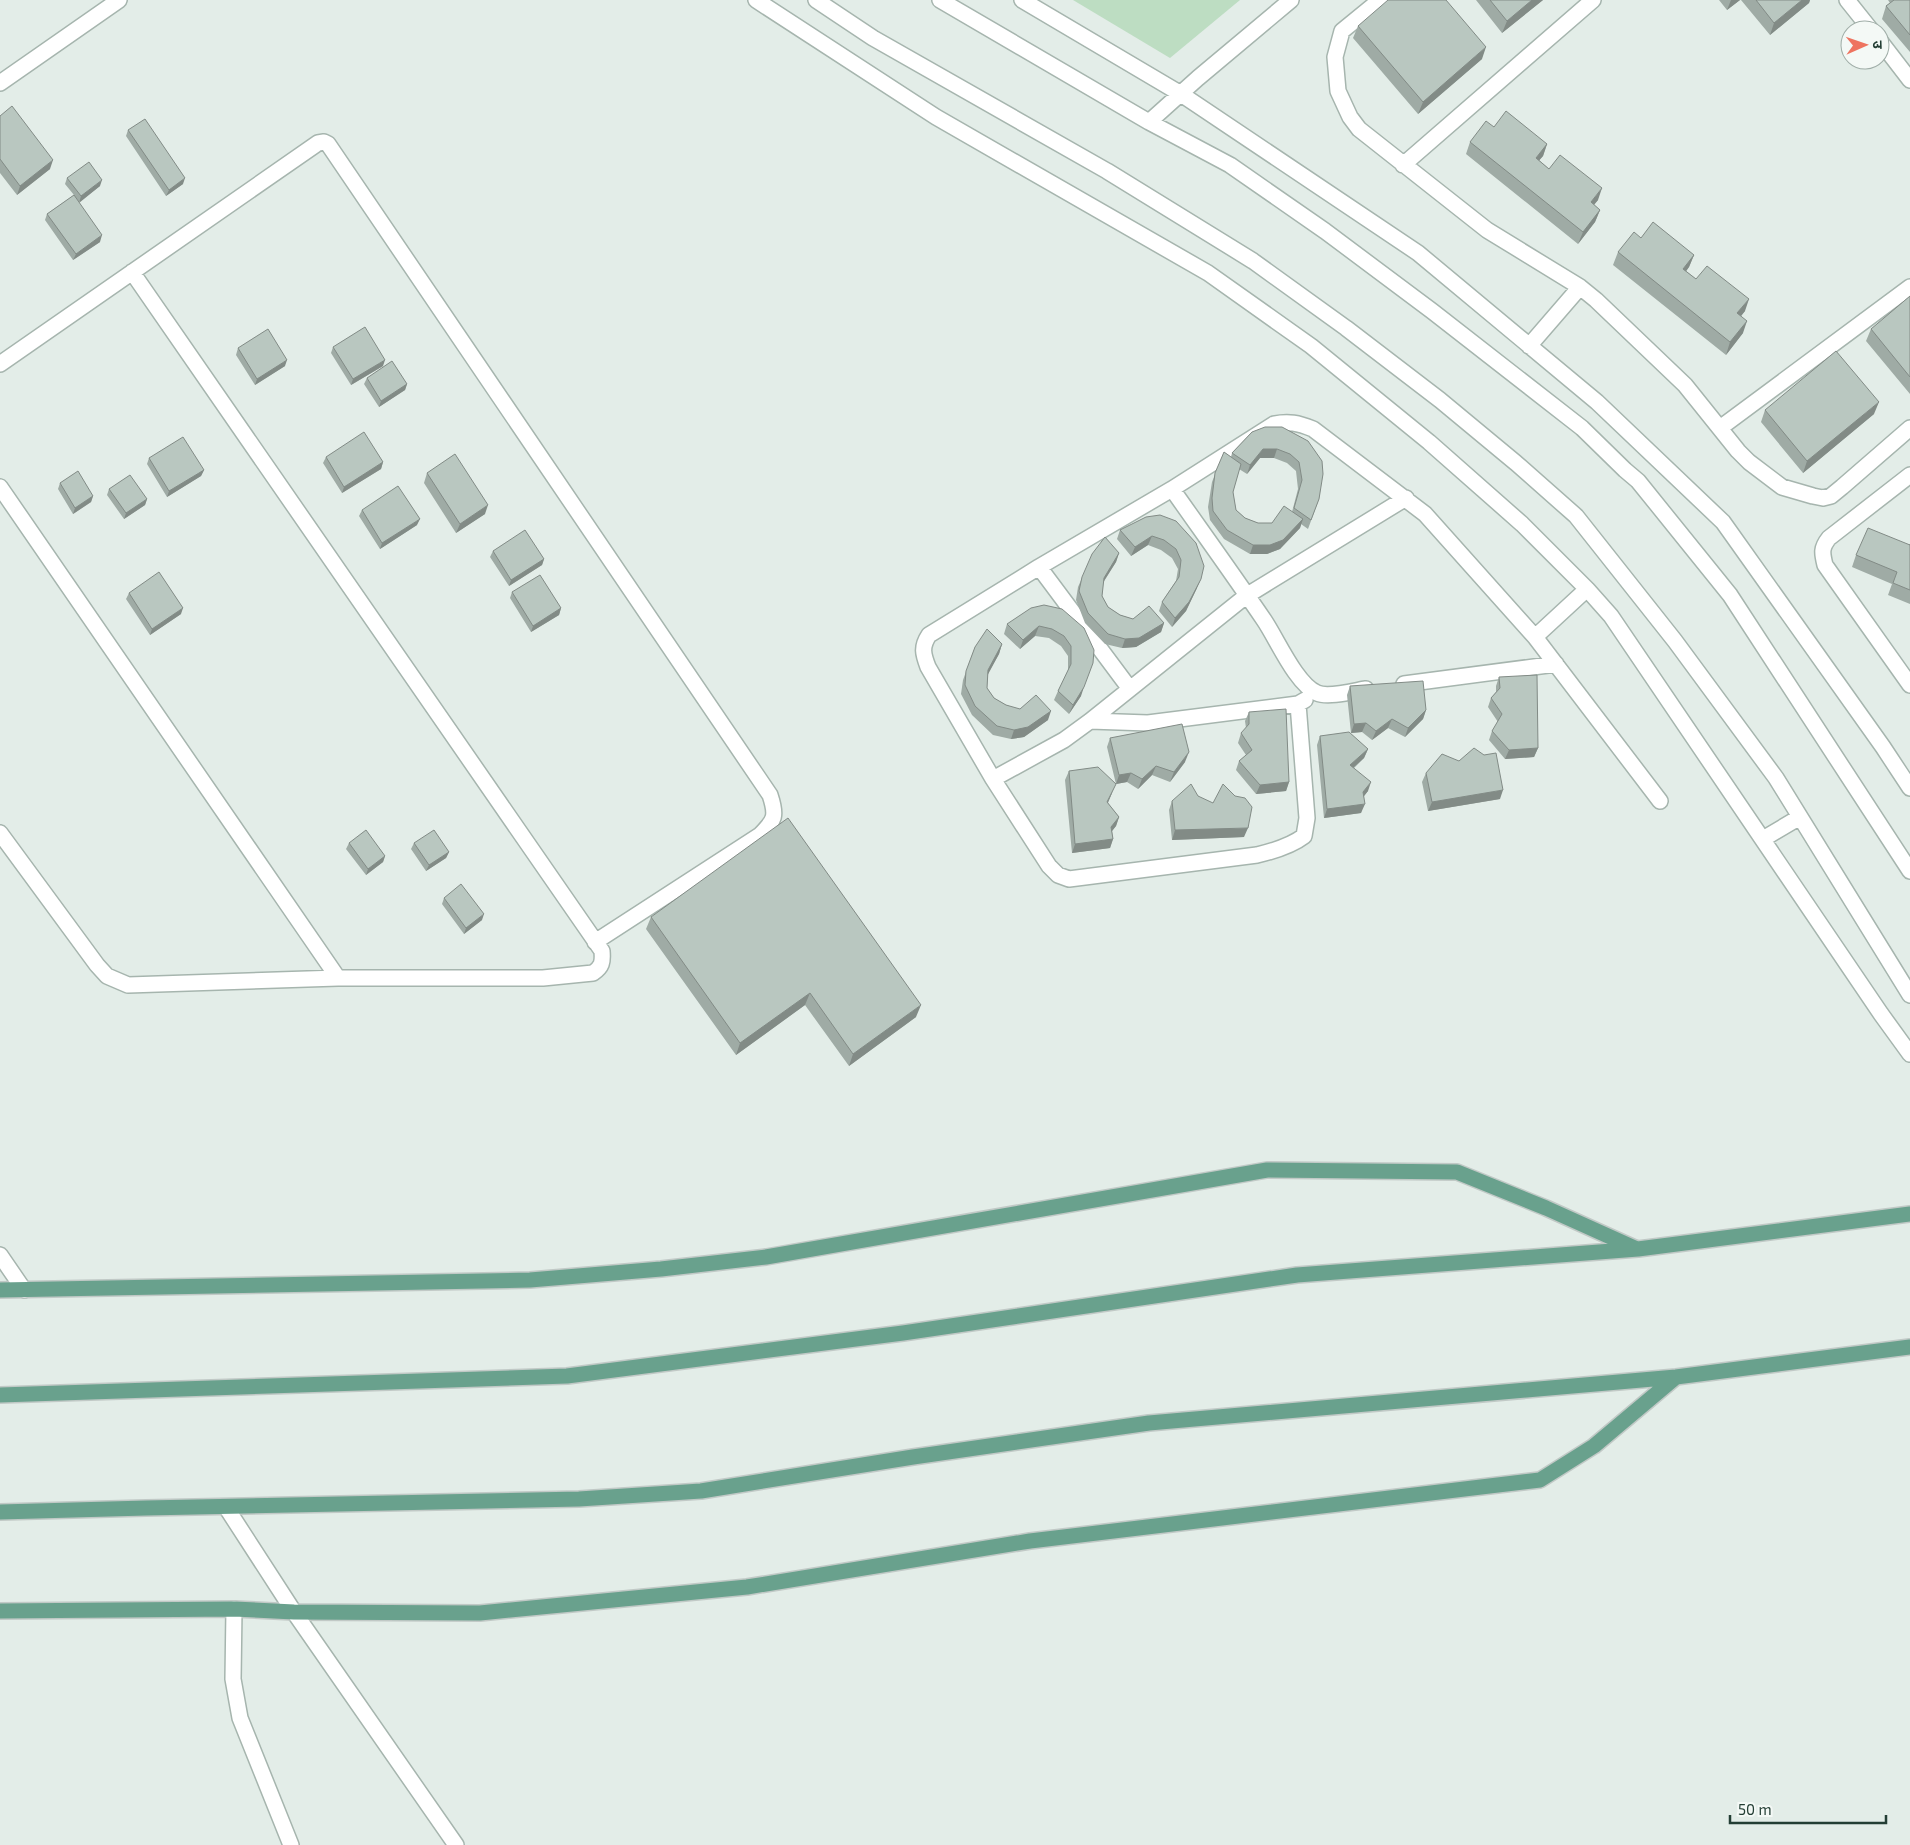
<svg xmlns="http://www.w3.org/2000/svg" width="1910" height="1845" font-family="'Exo 2','Noto Sans Devanagari',sans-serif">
  <rect width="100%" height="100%" fill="#e3ede8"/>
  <path fill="#bdddc2" d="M 1073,0 L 1240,0 L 1170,58 Z"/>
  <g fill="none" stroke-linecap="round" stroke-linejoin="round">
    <g stroke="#a6b5ae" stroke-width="18">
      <path id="minor" d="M 756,0 L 936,117 L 1208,273 L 1311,346 L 1429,442 L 1522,524 L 1587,589 L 1611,616 L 1881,1014 L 1910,1054
        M 816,0 L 873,38 L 1107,171 L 1253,261 L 1346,328 L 1440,400 L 1516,463 L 1576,516 L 1675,641 L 1776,778 L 1910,995
        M 940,0 L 1149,122 L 1230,165 L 1325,231 L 1432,311 L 1582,428 L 1625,470 L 1638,481 L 1730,595 L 1910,871
        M 1022,0 L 1181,94 L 1418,253 L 1597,402 L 1723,522 L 1883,747 L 1910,788
        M 1380,0 L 1342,31 L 1335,57 L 1338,91 L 1350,117 L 1359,129 L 1487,230 L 1580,287 L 1596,300 L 1685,385 L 1738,451 L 1749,462 L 1782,487 L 1813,496 L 1823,498 L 1831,496 L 1842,487 L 1910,428
        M 1847,0 L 1871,30
        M 1880,41 L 1910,80
        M 0,83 L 119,0
        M 1149,122 L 1198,78 L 1291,0
        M 1403,165 L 1593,0
        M 1529,346 L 1580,287
        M 0,364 L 318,143 L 324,142 L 328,144 L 770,795 C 777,816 775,820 760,835 L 595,942
        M 1720,428 L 1910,287
        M 1910,475 L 1829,538 C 1821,548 1822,553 1825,565 L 1910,685
        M 0,487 L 338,978
        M 1172,489 C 1203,533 1234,576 1264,620 C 1277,639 1296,684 1317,693 C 1328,698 1354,691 1366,689
        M 1039,567 L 1130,689
        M 1535,637 L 1587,589
        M 1404,684 L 1556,664
        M 1298,704 L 1307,818 L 1304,836 C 1291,846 1274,851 1257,855 L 1069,879 L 1058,875 L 1049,866 L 993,779 L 928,667 C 923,654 921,647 929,635 L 1039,567 L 1172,489 L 1274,424 C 1289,421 1298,423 1313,429 L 1425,514 L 1535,637 L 1660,801
        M 1090,721 L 1148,723 L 1298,704 L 1305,700
        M 993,779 L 1064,740 L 1090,721 L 1246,596 L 1406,498
        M 0,833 L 97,965 L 107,976 L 128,985 L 338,978 L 543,978 L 593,973 C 602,967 603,962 602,951 L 132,272
        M 1763,839 L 1800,817
        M 0,1255 L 24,1290
        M 226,1507 L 294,1612 L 456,1845
        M 234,1609 L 233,1679 L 240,1718 L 291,1845"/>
    </g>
    <g stroke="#c1c9c6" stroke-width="18">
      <path id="major" d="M 0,1290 L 530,1280 L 661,1269 L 766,1257 L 1267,1170 L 1457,1172 L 1546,1208 L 1637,1249
        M 0,1395 L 567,1376 L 903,1333 L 1297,1275 L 1638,1249 L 1910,1214
        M 0,1512 L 146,1508 L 579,1499 L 701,1491 L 913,1457 L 1149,1423 L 1676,1377 L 1910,1347
        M 0,1611 L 234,1609 L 294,1612 L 480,1613 L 747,1587 L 1030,1541 L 1540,1480 L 1594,1446 L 1676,1377"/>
    </g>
    <use href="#minor" stroke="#fff" stroke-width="15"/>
    <use href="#major" stroke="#69a18d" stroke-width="15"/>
  </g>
  <path fill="#9faba5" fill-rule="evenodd" d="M 1476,0 L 1543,0 L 1502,33 Z
    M 1719,0 L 1740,0 L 1727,10 Z
    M 1741,0 L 1810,0 L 1809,3 L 1770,35 Z
    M 1888,0 L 1910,0 L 1910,52 L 1882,19 L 1886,6 L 1890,3 Z
    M 1358,26 L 1482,59 L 1418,114 L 1353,38 Z
    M 0,116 L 50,169 L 17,195 L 0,173 Z
    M 1494,127 L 1547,144 L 1543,156 L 1539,160 L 1549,169 L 1598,200 L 1594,205 L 1600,210 L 1595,222 L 1578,244 L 1466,154 L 1470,142 Z
    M 128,130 L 183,184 L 166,196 L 126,136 Z
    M 67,178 L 100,186 L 79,202 L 100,242 L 73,260 L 45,220 L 47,214 L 74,195 L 65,184 Z
    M 1641,238 L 1694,255 L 1689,267 L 1686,271 L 1696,279 L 1745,311 L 1741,316 L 1743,333 L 1726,355 L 1613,265 L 1618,252 Z
    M 1910,296 L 1910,394 L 1866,341 L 1871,329 Z
    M 333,347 L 383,366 L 351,385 L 331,353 Z
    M 238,348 L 285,366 L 255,385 L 236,355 Z
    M 367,378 L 407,384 L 405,390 L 379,407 L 364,384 Z
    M 1765,410 L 1874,414 L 1803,473 L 1761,422 Z
    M 1252,432 L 1322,461 L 1319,499 L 1308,529 L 1301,524 L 1300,528 L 1280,549 L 1267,554 L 1250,554 L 1224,539 L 1210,520 L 1208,507 L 1212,482 L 1224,452 L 1231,457 L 1232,453 ZM 1260,458 L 1274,458 L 1287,463 L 1296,471 L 1298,489 L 1292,512 L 1272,523 L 1258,523 L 1245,518 L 1236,510 L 1233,492 L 1239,469 L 1247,474 Z
    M 326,457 L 383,462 L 381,469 L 342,493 L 323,463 Z
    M 149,458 L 204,470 L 201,476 L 167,497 L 147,464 Z
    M 427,473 L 485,514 L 456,533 L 424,483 Z
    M 60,483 L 93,496 L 91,502 L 73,514 L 58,489 Z
    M 109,489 L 147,499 L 145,505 L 124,519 L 107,495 Z
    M 362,510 L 417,525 L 380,549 L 359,516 Z
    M 1160,515 L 1197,588 L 1186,611 L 1172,627 L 1159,611 L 1162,602 L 1176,581 L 1178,569 L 1172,558 L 1161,550 L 1148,545 L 1131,556 L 1117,539 L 1120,530 Z
    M 1910,544 L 1910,604 L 1888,595 L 1892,584 L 1852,567 L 1856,555 L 1910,545 Z
    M 493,551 L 544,559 L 542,565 L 509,586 L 490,557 Z
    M 1119,553 L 1116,562 L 1103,583 L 1102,596 L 1108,607 L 1120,615 L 1133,619 L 1164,623 L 1161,632 L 1136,647 L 1122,648 L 1105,644 L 1085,623 L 1076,600 L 1078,587 L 1082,578 Z
    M 512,592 L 561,608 L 559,615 L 531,632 L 510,598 Z
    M 129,593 L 181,614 L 150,635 L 126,599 Z
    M 1007,624 L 1084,628 L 1081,696 L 1069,714 L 1054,700 L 1058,691 L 1068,671 L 1068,656 L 1061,646 L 1049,638 L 1035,636 L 1020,649 L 1004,634 Z
    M 1002,644 L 999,654 L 988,673 L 987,688 L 994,698 L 1006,705 L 1048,720 L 1024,737 L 1011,739 L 993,735 L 972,715 L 961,694 L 963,680 L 975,647 Z
    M 1499,677 L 1538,748 L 1534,757 L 1505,759 L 1489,740 L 1492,731 L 1498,722 L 1488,707 L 1491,698 L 1496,692 L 1496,686 Z
    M 1350,686 L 1426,710 L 1423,719 L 1405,737 L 1388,728 L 1372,740 L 1362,732 L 1351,733 L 1347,695 Z
    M 1249,712 L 1289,782 L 1286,791 L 1256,794 L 1236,770 L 1239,761 L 1246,755 L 1238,743 L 1241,733 L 1246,728 L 1245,721 Z
    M 1320,736 L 1368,749 L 1364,758 L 1354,768 L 1368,791 L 1364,796 L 1361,813 L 1324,818 L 1317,745 Z
    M 1110,738 L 1185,762 L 1170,782 L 1152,775 L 1138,789 L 1127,782 L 1116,784 L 1107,747 Z
    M 1459,761 L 1500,799 L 1428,811 L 1422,782 L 1426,773 Z
    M 1069,771 L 1112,793 L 1108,803 L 1119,817 L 1116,826 L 1112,831 L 1113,839 L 1110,848 L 1072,853 L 1065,780 Z
    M 1198,796 L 1244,837 L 1172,840 L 1169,810 L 1172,801 Z
    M 349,843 L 385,856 L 383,862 L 366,875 L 346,849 Z
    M 414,843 L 449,852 L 446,858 L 426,871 L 411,849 Z
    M 444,898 L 482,920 L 464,934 L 442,904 Z
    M 651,917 L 916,1017 L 849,1066 L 805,1005 L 736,1055 L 646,929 Z"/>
  <path fill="#828b86" d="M 1532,0 L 1543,0 L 1502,33 L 1507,21 Z
    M 1731,0 L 1740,0 L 1727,10 Z
    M 1802,0 L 1810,0 L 1809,3 L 1770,35 L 1774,23 Z
    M 1486,47 L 1482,59 L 1418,114 L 1423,102 Z
    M 1547,144 L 1543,156 L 1531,170 L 1536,158 Z
    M 53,160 L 50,169 L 17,195 L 20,186 Z
    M 185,178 L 183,184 L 166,196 L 169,190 Z
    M 102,180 L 100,186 L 79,203 L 81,196 Z
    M 1602,188 L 1598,200 L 1586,214 L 1591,202 Z
    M 1600,210 L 1595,222 L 1578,244 L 1583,232 Z
    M 102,235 L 100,242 L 73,260 L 76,254 Z
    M 1694,255 L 1689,267 L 1679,281 L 1683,269 Z
    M 1749,299 L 1745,311 L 1733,326 L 1737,313 Z
    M 1747,321 L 1743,333 L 1726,355 L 1730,342 Z
    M 287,360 L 285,366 L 255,385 L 257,379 Z
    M 385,360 L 383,366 L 351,385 L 353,379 Z
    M 407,384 L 405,390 L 379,407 L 381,401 Z
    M 1879,402 L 1874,414 L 1803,473 L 1807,461 Z
    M 1263,449 L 1277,449 L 1274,458 L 1260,458 L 1247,474 L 1250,465 Z
    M 383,462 L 381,469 L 342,493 L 344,487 Z
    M 204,470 L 201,476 L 167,497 L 169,491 Z
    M 93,496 L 91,502 L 73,514 L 75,508 Z
    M 147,499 L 145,505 L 124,519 L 126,513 Z
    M 488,505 L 485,514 L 456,533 L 460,524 Z
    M 420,519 L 417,525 L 380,549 L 382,543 Z
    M 1303,519 L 1300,528 L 1280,549 L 1267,554 L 1250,554 L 1253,545 Z
    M 1152,536 L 1148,545 L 1131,556 L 1135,547 Z
    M 1119,553 L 1116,562 L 1100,587 L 1104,578 Z
    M 544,559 L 542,565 L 509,586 L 511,580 Z
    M 1201,579 L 1197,588 L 1186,611 L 1172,627 L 1175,618 Z
    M 183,608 L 181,614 L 150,635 L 152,629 Z
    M 561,608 L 559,615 L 531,632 L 533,626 Z
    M 1164,623 L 1161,632 L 1136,647 L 1122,648 L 1125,639 Z
    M 1039,626 L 1035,636 L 1020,649 L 1023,640 Z
    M 1002,644 L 999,654 L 985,680 L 988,670 Z
    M 1084,687 L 1081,696 L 1069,714 L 1073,705 Z
    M 1426,710 L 1423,719 L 1405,737 L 1408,728 Z
    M 1051,711 L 1048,720 L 1024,737 L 1011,739 L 1014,730 Z
    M 1392,719 L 1388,728 L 1372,740 L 1376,731 Z
    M 1366,723 L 1362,732 L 1351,733 L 1354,724 Z
    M 1538,748 L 1534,757 L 1505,759 L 1509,750 Z
    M 1368,749 L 1364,758 L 1346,774 L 1350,765 Z
    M 1189,752 L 1185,762 L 1170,782 L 1174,772 Z
    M 1156,766 L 1152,775 L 1138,789 L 1142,779 Z
    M 1131,773 L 1127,782 L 1116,784 L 1119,775 Z
    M 1289,782 L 1286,791 L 1256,794 L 1260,785 Z
    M 1371,782 L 1368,791 L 1360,801 L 1363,792 Z
    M 1116,784 L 1104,811 L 1107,802 Z
    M 1503,790 L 1500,799 L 1428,811 L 1432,802 Z
    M 1365,804 L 1361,813 L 1324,818 L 1327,809 Z
    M 1119,817 L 1116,826 L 1108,836 L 1111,827 Z
    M 1248,828 L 1244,837 L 1172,840 L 1175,830 Z
    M 1113,839 L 1110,848 L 1072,853 L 1075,844 Z
    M 449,852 L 446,858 L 426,871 L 429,865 Z
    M 385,856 L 383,862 L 366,875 L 368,869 Z
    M 484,914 L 482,920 L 464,934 L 466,928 Z
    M 810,993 L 805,1005 L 736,1055 L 740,1043 Z
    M 921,1005 L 916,1017 L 849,1066 L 853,1054 Z"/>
  <path fill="#b9c7c0" stroke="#828b86" d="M 1388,0 L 1446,0 L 1486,47 L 1423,102 L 1358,26 Z
    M 1490,0 L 1532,0 L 1507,21 Z
    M 1756,0 L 1802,0 L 1774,23 Z
    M 1894,0 L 1910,0 L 1910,35 L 1886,6 Z
    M 12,106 L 53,160 L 20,186 L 0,159 L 0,116 Z
    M 1506,111 L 1547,144 L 1536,158 L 1549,169 L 1560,155 L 1602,188 L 1591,202 L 1600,210 L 1583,232 L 1470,142 L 1486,121 L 1494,127 Z
    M 145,119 L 185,178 L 169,190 L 128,130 Z
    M 89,162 L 102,180 L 81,196 L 67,178 Z
    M 74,195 L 102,235 L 76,254 L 47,214 Z
    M 1653,222 L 1694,255 L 1683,269 L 1696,279 L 1707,266 L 1749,299 L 1737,313 L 1747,321 L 1730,342 L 1618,252 L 1634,232 L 1641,238 Z
    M 1910,296 L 1910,377 L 1871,329 Z
    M 365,327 L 385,360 L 353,379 L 333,347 Z
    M 268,329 L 287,360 L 257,379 L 238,348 Z
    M 1836,351 L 1879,402 L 1807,461 L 1765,410 Z
    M 392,361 L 407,384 L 381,401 L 367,378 Z
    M 1265,427 L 1282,427 L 1308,441 L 1322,461 L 1323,474 L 1319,499 L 1311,520 L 1294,508 L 1302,480 L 1299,462 L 1290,454 L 1277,449 L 1263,449 L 1250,465 L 1232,453 L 1252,432 Z
    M 364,432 L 383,462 L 344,487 L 326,457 Z
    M 183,437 L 204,470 L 169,491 L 149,458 Z
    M 1224,452 L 1241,464 L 1233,492 L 1236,510 L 1245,518 L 1258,523 L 1272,523 L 1284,506 L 1303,519 L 1283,540 L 1270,545 L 1253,545 L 1227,530 L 1213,511 L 1212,498 L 1215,473 Z
    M 455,454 L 488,505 L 460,524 L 427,473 Z
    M 78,471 L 93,496 L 75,508 L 60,483 Z
    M 130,475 L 147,499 L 126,513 L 109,489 Z
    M 398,486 L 420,519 L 382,543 L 362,510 Z
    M 1160,515 L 1176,521 L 1196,543 L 1204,566 L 1201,579 L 1189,602 L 1175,618 L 1162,602 L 1179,577 L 1181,560 L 1176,549 L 1164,540 L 1152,536 L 1135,547 L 1120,530 L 1146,517 Z
    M 1868,528 L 1910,545 L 1910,544 L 1910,590 L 1893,583 L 1897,572 L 1856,555 Z
    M 525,530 L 544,559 L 511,580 L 493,551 Z
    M 1105,537 L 1119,553 L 1104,578 L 1102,596 L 1108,607 L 1120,615 L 1133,619 L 1149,606 L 1164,623 L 1139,638 L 1125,639 L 1108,634 L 1088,613 L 1079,591 L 1082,577 L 1092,554 Z
    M 159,572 L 183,608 L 152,629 L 129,593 Z
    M 540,575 L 561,608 L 533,626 L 512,592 Z
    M 1044,605 L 1062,609 L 1084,628 L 1094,650 L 1093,663 L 1084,687 L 1073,705 L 1058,691 L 1071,664 L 1071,646 L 1064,636 L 1052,629 L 1039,626 L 1023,640 L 1007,624 L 1031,608 Z
    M 987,629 L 1002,644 L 988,670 L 987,688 L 994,698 L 1006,705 L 1020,709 L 1036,695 L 1051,711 L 1028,727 L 1014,730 L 997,726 L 975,706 L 965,685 L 966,671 L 975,647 Z
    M 1537,675 L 1538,748 L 1509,750 L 1492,731 L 1502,714 L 1491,698 L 1500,688 L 1499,677 Z
    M 1423,681 L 1426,710 L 1408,728 L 1392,719 L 1376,731 L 1366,723 L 1354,724 L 1350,686 Z
    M 1286,709 L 1289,782 L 1260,785 L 1239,761 L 1252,750 L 1241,733 L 1249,724 L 1249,712 Z
    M 1182,724 L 1189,752 L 1174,772 L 1156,766 L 1142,779 L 1131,773 L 1119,775 L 1110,738 Z
    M 1349,732 L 1368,749 L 1350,765 L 1371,782 L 1363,792 L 1365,804 L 1327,809 L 1320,736 Z
    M 1474,748 L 1484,755 L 1496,753 L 1503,790 L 1432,802 L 1426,773 L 1442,754 L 1459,761 Z
    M 1098,767 L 1116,784 L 1107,802 L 1119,817 L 1111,827 L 1113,839 L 1075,844 L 1069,771 Z
    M 1191,784 L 1198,796 L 1213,803 L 1223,784 L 1235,796 L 1245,798 L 1252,807 L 1248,828 L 1175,830 L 1172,801 Z
    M 788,818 L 921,1005 L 853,1054 L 810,993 L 740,1043 L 651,917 Z
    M 366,830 L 385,856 L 368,869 L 349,843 Z
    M 434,830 L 449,852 L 429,865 L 414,843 Z
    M 461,884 L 484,914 L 466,928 L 444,898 Z"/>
  <g transform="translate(1865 45) rotate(88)"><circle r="24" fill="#f4f9f6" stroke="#a0aea8"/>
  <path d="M0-4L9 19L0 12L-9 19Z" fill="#ee7460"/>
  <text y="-8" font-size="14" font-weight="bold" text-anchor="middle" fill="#233e34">उ</text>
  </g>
  <path d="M1730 1815v8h156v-8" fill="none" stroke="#233e34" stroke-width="2.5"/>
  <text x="1738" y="1815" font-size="15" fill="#233e34" stroke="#f4f9f6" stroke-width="4" paint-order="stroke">50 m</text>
</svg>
